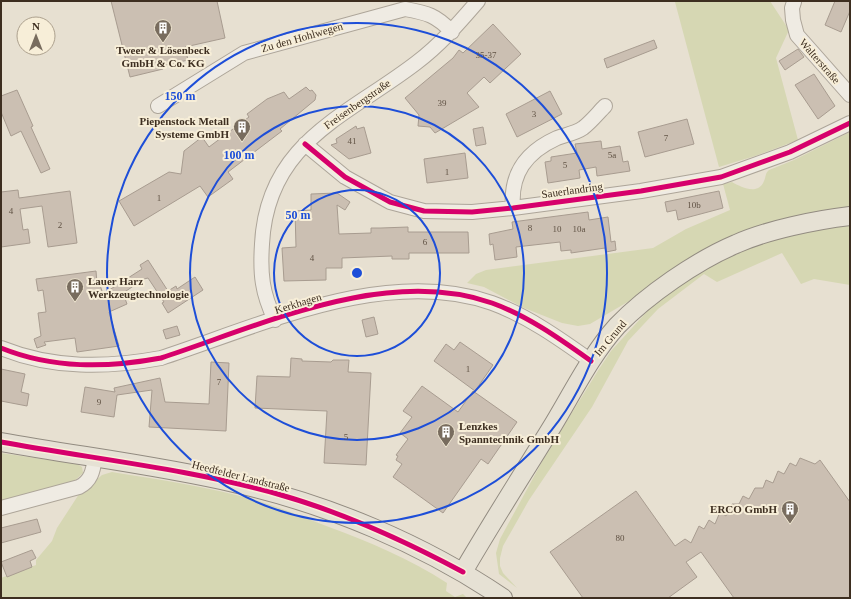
<svg xmlns="http://www.w3.org/2000/svg" width="851" height="599" font-family="'Times New Roman',serif">
  <rect width="100%" height="100%" fill="#e7e0d1"/>
  <path fill="#d6d7b3" d="M 770,1 L 789,30 L 776,58 L 798,140 L 755,156 L 719,167 L 675,2 Z
    M 850,132 L 850,209 L 784,221 L 643,293 L 590,324 L 578,326 L 562,323 L 524,308 L 484,287 L 467,283 L 476,274 L 486,270 L 653,248 L 686,229 L 730,210 L 723,184 L 732,182 C 741,187 758,196 764,181 C 766,177 765,173 769,170 L 794,160 Z
    M 850,222 L 850,285 L 814,279 L 801,284 L 782,253 L 717,282 L 704,274 L 658,309 L 628,341 L 592,407 L 529,500 L 503,546 L 500,558 L 500,566 L 503,573 L 517,588 L 499,574 L 496,553 L 500,539 L 544,458 L 599,369 L 611,351 L 652,306 L 676,287 L 717,261 L 781,236 Z
    M 1,453 L 77,464 L 82,467 L 83,473 L 72,483 L 1,501 Z
    M 112,472 C 161,480 210,487 258,501 C 282,508 305,518 329,527 C 370,542 410,559 447,583 L 446,591 L 455,597 L 463,594 L 467,598 L 1,598 L 1,578 L 36,565 L 36,560 L 52,541 L 57,528 L 81,491 L 85,490 L 102,475 Z"/>
  <path fill="#cbbfb2" stroke="#a89c90" d="M 111,1 L 217,1 L 225,38 L 185,47 L 188,60 L 162,66 L 163,69 L 130,77 Z
    M 835,1 L 850,1 L 850,11 L 841,32 L 825,25 Z
    M 493,24 L 521,54 L 490,83 L 484,77 L 467,93 L 479,107 L 435,133 L 430,127 L 418,126 L 419,115 L 405,98 L 453,58 L 459,50 L 463,53 Z
    M 654,40 L 657,48 L 607,68 L 604,59 Z
    M 798,49 L 804,57 L 785,70 L 779,61 Z
    M 814,74 L 835,106 L 818,119 L 795,85 Z
    M 306,87 L 310,91 L 312,90 L 316,95 L 315,100 L 280,129 L 282,131 L 228,172 L 233,179 L 208,197 L 200,186 L 134,226 L 119,201 L 169,172 L 181,174 L 184,151 L 202,137 L 209,147 L 249,117 L 247,114 L 267,99 L 284,92 L 289,99 Z
    M 17,90 L 33,126 L 31,127 L 50,169 L 41,173 L 21,131 L 11,136 L 1,112 L 1,96 Z
    M 550,91 L 562,114 L 517,137 L 506,114 Z
    M 687,119 L 694,144 L 645,157 L 638,132 Z
    M 356,126 L 357,129 L 364,127 L 371,153 L 349,159 L 331,145 L 337,143 L 336,139 Z
    M 483,127 L 486,144 L 476,146 L 473,129 Z
    M 601,141 L 602,149 L 620,146 L 623,162 L 628,161 L 630,171 L 597,176 L 596,167 L 579,170 L 580,178 L 548,183 L 545,162 L 551,161 L 551,157 L 577,153 L 575,144 Z
    M 465,153 L 468,178 L 427,183 L 424,159 Z
    M 18,190 L 19,198 L 70,191 L 77,243 L 48,247 L 42,206 L 20,209 L 23,230 L 28,229 L 30,243 L 1,247 L 1,192 Z
    M 719,191 L 723,208 L 678,220 L 676,210 L 667,212 L 665,202 Z
    M 337,193 L 350,202 L 345,210 L 337,205 L 339,234 L 371,233 L 371,228 L 381,228 L 408,227 L 408,232 L 468,232 L 469,253 L 409,253 L 409,259 L 392,259 L 392,256 L 342,258 L 342,268 L 326,268 L 326,280 L 284,281 L 282,248 L 296,247 L 295,211 L 311,210 L 311,194 Z
    M 588,212 L 589,220 L 608,217 L 611,242 L 615,241 L 616,250 L 606,252 L 605,248 L 571,253 L 571,250 L 561,251 L 560,242 L 516,247 L 517,257 L 495,260 L 493,244 L 490,245 L 489,234 L 513,229 L 512,222 Z
    M 148,260 L 168,291 L 176,286 L 177,289 L 195,277 L 203,290 L 168,313 L 162,303 L 164,302 L 148,278 L 144,279 L 123,293 L 127,304 L 109,312 L 119,346 L 77,352 L 75,338 L 44,342 L 46,345 L 37,348 L 34,339 L 41,336 L 38,313 L 46,312 L 43,290 L 38,291 L 36,279 L 96,271 L 97,283 L 99,282 L 103,294 L 142,269 L 140,265 Z
    M 374,317 L 378,334 L 366,337 L 362,320 Z
    M 177,326 L 180,335 L 166,339 L 163,330 Z
    M 460,342 L 493,365 L 475,391 L 434,361 L 446,344 L 454,350 Z
    M 291,358 L 302,359 L 302,361 L 331,362 L 333,360 L 349,360 L 348,372 L 371,373 L 366,465 L 324,463 L 327,411 L 255,408 L 257,376 L 290,377 Z
    M 211,362 L 229,363 L 226,431 L 149,427 L 152,390 L 117,395 L 114,417 L 81,412 L 85,387 L 115,392 L 114,388 L 160,378 L 165,402 L 209,404 Z
    M 1,369 L 25,374 L 21,392 L 29,394 L 27,406 L 1,401 Z
    M 422,386 L 458,412 L 473,391 L 517,422 L 488,464 L 481,459 L 443,513 L 393,477 L 402,464 L 396,460 L 398,456 L 396,455 L 408,439 L 400,433 L 412,417 L 403,411 Z
    M 800,458 L 815,464 L 820,460 L 850,502 L 850,598 L 734,598 L 701,552 L 686,562 L 697,577 L 668,598 L 583,598 L 550,552 L 636,491 L 675,546 L 685,539 L 691,543 L 699,526 L 704,529 L 709,520 L 715,524 L 720,512 L 726,516 L 732,504 L 739,504 L 743,496 L 749,499 L 755,488 L 763,488 L 766,480 L 773,483 L 778,471 L 784,474 L 790,463 L 796,466 Z
    M 37,519 L 41,532 L 1,543 L 1,528 Z
    M 32,550 L 36,558 L 30,561 L 32,567 L 7,577 L 1,562 Z"/>
  <g fill="none" stroke-linecap="round" stroke-linejoin="round">
    <g stroke="#ada599" stroke-width="16">
      <path id="minor" d="M 794,2 L 792,8 L 793,20 L 797,35 L 850,95
        M 158,106 L 244,53 L 405,9 C 427,13 436,15 452,32
        M 305,144 L 345,177 L 390,202 L 424,211 L 472,212 L 513,208 L 641,191 L 721,177 L 790,152 L 850,123
        M 513,208 C 510,174 526,152 557,138 C 565,135 576,133 583,128 C 591,122 598,113 605,106
        M 275,320 C 262,293 260,274 262,244 C 267,142 347,116 416,63 C 440,45 459,23 478,1
        M 1,348 C 53,369 107,368 161,358 C 262,325 386,266 492,303 C 528,316 560,339 591,361
        M 1,508 L 79,487 C 91,481 93,471 95,458"/>
    </g>
    <g stroke="#928b80" stroke-width="20">
      <path id="major" d="M 1,442 C 78,456 157,465 234,483 C 328,504 423,544 503,598
        M 463,572 C 492,522 523,474 553,425 C 573,392 591,355 617,326 C 647,295 696,261 736,244 C 767,230 816,220 850,216"/>
    </g>
    <use href="#minor" stroke="#efebe3" stroke-width="14"/>
    <use href="#major" stroke="#e6e1d4" stroke-width="18"/>
    <g stroke="#f7eed8" stroke-width="8">
      <path id="cycleway" d="M 305,144 L 345,177 L 390,202 L 424,211 L 472,212 L 513,208 L 641,191 L 721,177 L 790,152 L 850,123
        M 1,348 C 53,369 107,368 161,358 C 262,325 386,266 492,303 C 528,316 560,339 591,361
        M 1,442 C 94,459 190,469 281,495 C 344,513 405,541 463,572"/>
    </g>
    <use href="#cycleway" stroke="#d6006c" stroke-width="5"/>
  </g>
  <g fill="none" stroke="#1d4ed8" stroke-width="2">
    <circle cx="357" cy="273" r="83"/>
    <circle cx="357" cy="273" r="167"/>
    <circle cx="357" cy="273" r="250"/>
  </g>
  <defs>
    <g id="building-pin" transform="scale(0.9)"><path d="M0 17L-7.5 6A9.5 9.5 0 1 1 7.5 6Z" fill="#786c5e" stroke="#f7eed8"/><path d="M-4-6H4V6H1V3H-1V6H-4ZM-2.5-4.3h1.7v1.8h-1.7ZM.8-4.3h1.7v1.8H.8ZM-2.5-1h1.7V.8h-1.7ZM.8-1h1.7V.8H.8Z" fill="#fff"/></g>
  </defs>
  <g fill-rule="evenodd">
    <use href="#building-pin" x="163" y="28"/>
    <use href="#building-pin" x="242" y="127"/>
    <use href="#building-pin" x="75" y="287"/>
    <use href="#building-pin" x="446" y="432"/>
    <use href="#building-pin" x="790" y="509"/>
  </g>
  <g text-anchor="middle" dominant-baseline="central" stroke-width="4" stroke-linejoin="round" paint-order="stroke">
    <g font-size="9" fill="#605244">
      <text x="486" y="55">35-37</text>
      <text x="442" y="103">39</text>
      <text x="534" y="114">3</text>
      <text x="666" y="138">7</text>
      <text x="352" y="141">41</text>
      <text x="612" y="155">5a</text>
      <text x="565" y="165">5</text>
      <text x="447" y="172">1</text>
      <text x="159" y="198">1</text>
      <text x="694" y="205">10b</text>
      <text x="11" y="211">4</text>
      <text x="60" y="225">2</text>
      <text x="530" y="228">8</text>
      <text x="557" y="229">10</text>
      <text x="579" y="229">10a</text>
      <text x="425" y="242">6</text>
      <text x="312" y="258">4</text>
      <text x="468" y="369">1</text>
      <text x="219" y="382">7</text>
      <text x="99" y="402">9</text>
      <text x="346" y="437">5</text>
      <text x="620" y="538">80</text>
    </g>
    <g font-size="11" fill="#3d2e20" stroke="#f7eed8">
      <text transform="translate(302 37) rotate(-16)">Zu den Hohlwegen</text>
      <text transform="translate(820 61) rotate(49)">Walterstraße</text>
      <text transform="translate(357 104) rotate(-35)">Freisenbergstraße</text>
      <text transform="translate(572 190) rotate(-8)">Sauerlandring</text>
      <text transform="translate(298 303) rotate(-17)">Kerkhagen</text>
      <text transform="translate(610 338) rotate(-50)">Im Grund</text>
      <text transform="translate(241 476) rotate(14)">Heedfelder Landstraße</text>
    </g>
    <g font-size="11" font-weight="bold" fill="#3d2e20" stroke="#f7eed8" text-anchor="end">
      <text x="163" y="50" text-anchor="middle">Tweer &amp; Lösenbeck<tspan x="163" dy="13">GmbH &amp; Co. KG</tspan></text>
      <text x="229" y="121">Piepenstock Metall<tspan x="229" dy="13">Systeme GmbH</tspan></text>
      <text x="88" y="281" text-anchor="start">Lauer Harz<tspan x="88" dy="13">Werkzeugtechnologie</tspan></text>
      <text x="459" y="426" text-anchor="start">Lenzkes<tspan x="459" dy="13">Spanntechnik GmbH</tspan></text>
      <text x="777" y="509">ERCO GmbH</text>
    </g>
  </g>
  <circle cx="357" cy="273" r="6" fill="#1d4ed8" stroke="#f7eed8" stroke-width="2"/>
  <g font-size="12" text-anchor="middle" font-weight="bold" fill="#1d4ed8" stroke="#f7eed8" stroke-width="4" stroke-linejoin="round" paint-order="stroke">
    <text x="180" y="100">150 m</text>
    <text x="239" y="159">100 m</text>
    <text x="298" y="219">50 m</text>
  </g>
  <rect width="851" height="599" fill="none" stroke="#3d2e20" stroke-width="4"/>
  <g transform="translate(36 36)"><circle r="19" fill="#f7eed8" stroke="#ada18e"/>
  <path d="M0-3L7 15L0 10L-7 15Z" fill="#786c5e"/>
  <text y="-6" font-size="11" font-weight="bold" text-anchor="middle" fill="#3d2e20">N</text>
  </g>
</svg>
